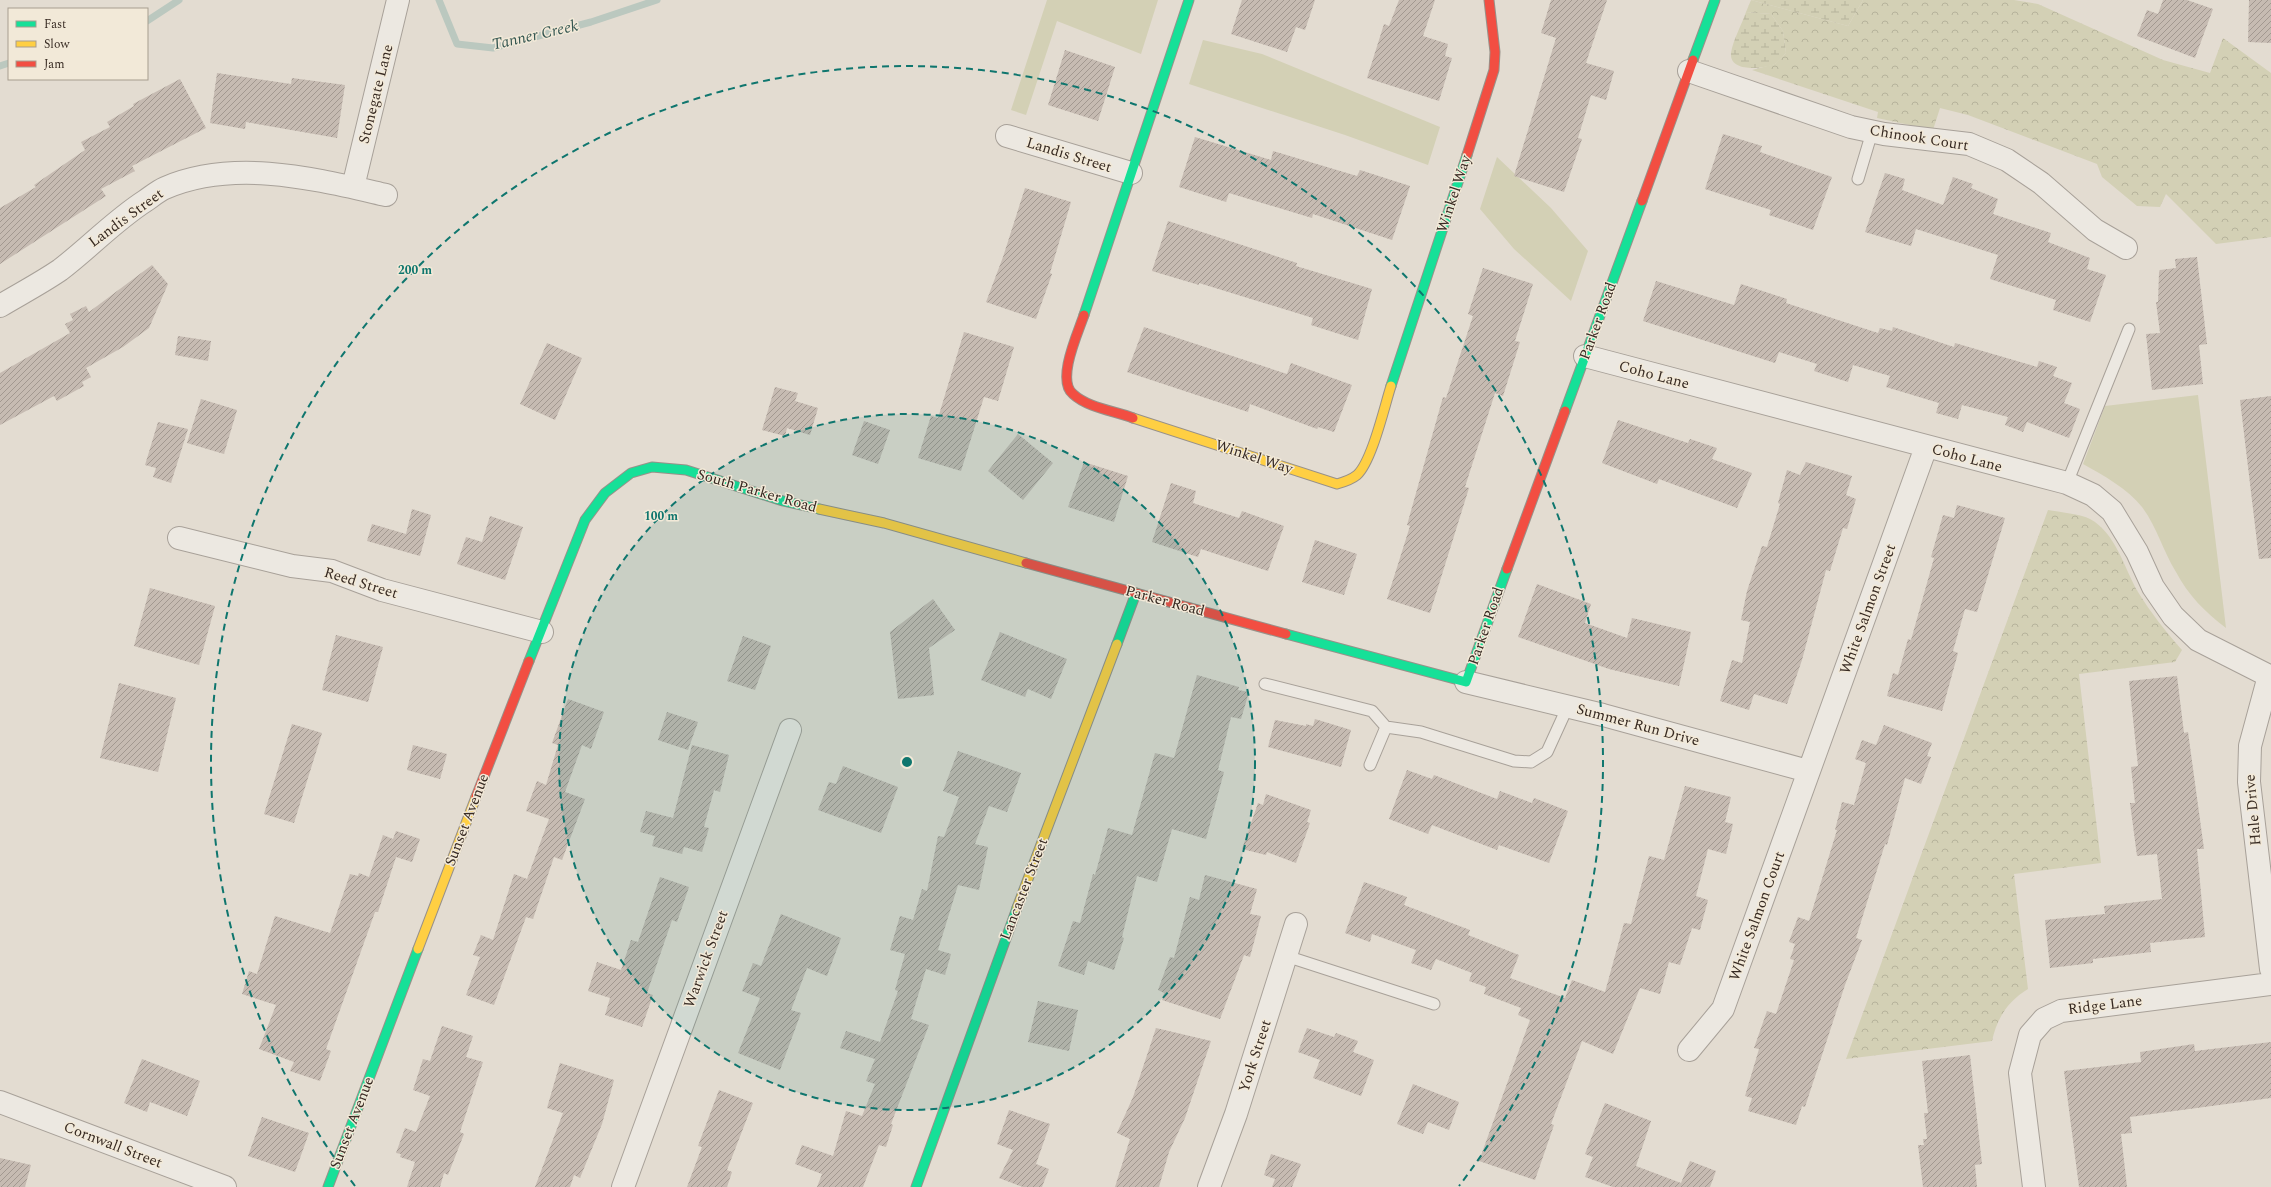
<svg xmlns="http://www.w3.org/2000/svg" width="2271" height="1187" font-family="Spectral,serif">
  <defs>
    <pattern id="forest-crowns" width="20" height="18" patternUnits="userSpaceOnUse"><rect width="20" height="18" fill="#d3d0b5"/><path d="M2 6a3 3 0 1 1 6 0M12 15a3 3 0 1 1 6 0" fill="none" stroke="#b6b39b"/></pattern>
    <pattern id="wetland-marsh" width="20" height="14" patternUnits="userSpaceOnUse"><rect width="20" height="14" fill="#d3d0b5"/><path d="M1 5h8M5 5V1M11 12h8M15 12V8" fill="none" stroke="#b6b39b"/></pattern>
    <pattern id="building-hatch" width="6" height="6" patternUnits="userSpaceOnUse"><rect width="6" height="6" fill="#c6bbb2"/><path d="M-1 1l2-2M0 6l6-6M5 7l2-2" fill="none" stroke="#a29890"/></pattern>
  </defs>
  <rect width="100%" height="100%" fill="#e3dcd1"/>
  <path fill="#d3d0b5" d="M 1047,0 L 1158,0 L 1141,54 L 1057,21 L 1026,115 L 1011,110 Z
    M 1203,40 L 1262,54 L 1440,127 L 1428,165 L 1345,135 L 1189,84 Z
    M 1497,157 L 1551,208 L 1588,251 L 1571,301 L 1514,249 L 1480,209 Z
    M 2198,395 L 2226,628 C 2205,612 2188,595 2176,572 C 2163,551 2157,527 2142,507 C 2127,488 2104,476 2083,464 L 2105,406 Z"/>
  <path fill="url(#forest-crowns)" d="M 1751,0 L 1848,26 L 1863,0 L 2014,0 L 2038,4 L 2163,60 L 2210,73 L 2223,38 L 2271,73 L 2271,237 L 2216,244 L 2166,194 L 2160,207 L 2137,206 L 2102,177 L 2097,164 L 1968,115 L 1940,108 L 1933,130 L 1877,118 L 1878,112 L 1752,70 L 1775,64 L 1786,53 L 1783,31 L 1771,14 L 1746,12 Z
    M 2048,510 C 2059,512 2081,514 2090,519 C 2116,533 2124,568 2138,592 C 2151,613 2166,632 2182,650 L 2175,662 L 2079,674 L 2101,863 L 2014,874 L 2028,989 C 2008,1001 1997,1018 1992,1041 L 1846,1059 Z"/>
  <path fill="url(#wetland-marsh)" d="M 1751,0 L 1863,0 L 1848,26 Z
    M 1746,12 L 1771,14 L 1783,31 L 1786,53 C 1783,56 1779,61 1775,64 C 1764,69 1729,73 1731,53 C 1733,40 1742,24 1746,12 Z"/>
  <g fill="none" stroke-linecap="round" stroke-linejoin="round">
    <path stroke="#bbc8bf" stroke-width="7" d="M 439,0 L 457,44 L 493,48 L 591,22 L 657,0
      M 147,21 L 179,0
      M 0,66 L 9,63"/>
  </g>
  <path fill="url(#building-hatch)" d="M 1242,0 L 1315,0 L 1305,30 L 1296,27 L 1287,52 L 1231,34 Z
    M 1399,0 L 1435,0 L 1423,36 L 1448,44 L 1445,56 L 1452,58 L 1439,101 L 1367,78 L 1384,24 L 1389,26 Z
    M 1551,0 L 1607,0 L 1586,63 L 1614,71 L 1606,100 L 1591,95 L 1578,138 L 1582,139 L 1564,192 L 1514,176 L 1556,38 L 1541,33 Z
    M 2163,0 L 2187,0 L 2213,9 L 2195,58 L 2137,36 L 2147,10 L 2158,14 Z
    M 2249,0 L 2271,0 L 2271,43 L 2248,42 Z
    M 1065,50 L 1115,67 L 1098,121 L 1048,105 Z
    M 217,73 L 291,84 L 292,78 L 345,85 L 337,138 L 246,122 L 245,129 L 210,123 Z
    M 180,79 L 206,128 L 132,166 L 135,171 L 101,189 L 106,196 L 0,264 L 0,208 L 36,187 L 34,185 L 85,150 L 81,142 L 110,127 L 107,122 L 134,106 L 133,104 Z
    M 1723,134 L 1762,146 L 1760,152 L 1832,177 L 1813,230 L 1769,215 L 1771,210 L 1705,189 Z
    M 1195,137 L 1271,160 L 1273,151 L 1357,176 L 1360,170 L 1410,186 L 1392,240 L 1313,214 L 1312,218 L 1229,193 L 1226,202 L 1179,187 Z
    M 1885,173 L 1905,179 L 1902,190 L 1943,205 L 1953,177 L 1973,184 L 1971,188 L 1998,199 L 1993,214 L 2051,233 L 2048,242 L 2090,258 L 2087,269 L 2106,275 L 2090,322 L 2053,310 L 2056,300 L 1990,279 L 1998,255 L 1916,229 L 1911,246 L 1865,232 Z
    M 1025,188 L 1071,202 L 1050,273 L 1052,274 L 1036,319 L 986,302 L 1003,257 Z
    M 1168,221 L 1297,263 L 1296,266 L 1372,289 L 1358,340 L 1311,325 L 1313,318 L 1199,283 L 1199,285 L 1152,271 Z
    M 2197,257 L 2207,344 L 2199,345 L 2203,384 L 2152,390 L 2146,334 L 2160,333 L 2156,302 L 2158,302 L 2159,272 L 2160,270 L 2176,268 L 2175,259 Z
    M 152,265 L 168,284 L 149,328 L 123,347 L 86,368 L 91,377 L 82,382 L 84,386 L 57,401 L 54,396 L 0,425 L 0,373 L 70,333 L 65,324 L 73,320 L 70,314 L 86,306 L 89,312 Z
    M 1483,268 L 1533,284 L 1515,341 L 1520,342 L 1503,396 L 1495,393 L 1465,487 L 1469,488 L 1430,613 L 1387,599 L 1410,526 L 1407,525 L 1443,397 L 1446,398 L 1473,316 L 1468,314 Z
    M 1656,281 L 1734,305 L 1741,284 L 1787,299 L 1786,303 L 1878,333 L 1880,328 L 1892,331 L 1893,327 L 1954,347 L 1955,343 L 2037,367 L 2039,361 L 2057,367 L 2053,376 L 2072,383 L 2064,403 L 2080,409 L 2069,438 L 2027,422 L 2023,432 L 2005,425 L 2008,417 L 1962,405 L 1958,419 L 1936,413 L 1939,403 L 1886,387 L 1890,376 L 1853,365 L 1848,382 L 1814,371 L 1817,364 L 1779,352 L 1775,363 L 1643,321 Z
    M 1144,327 L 1287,374 L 1291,363 L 1352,385 L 1334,432 L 1318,427 L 1317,429 L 1250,404 L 1248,412 L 1127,372 Z
    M 964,332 L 1014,347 L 998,401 L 984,397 L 961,471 L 918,458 L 931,416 L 938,418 Z
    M 178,336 L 211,341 L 208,361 L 175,355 Z
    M 547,343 L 582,358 L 555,420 L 520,404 Z
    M 775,387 L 798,393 L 795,401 L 818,408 L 810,435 L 787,428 L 785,436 L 762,430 Z
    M 2271,396 L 2271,558 L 2259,559 L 2240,400 Z
    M 201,399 L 237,410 L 224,454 L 187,443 Z
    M 1618,420 L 1688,443 L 1690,439 L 1717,448 L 1712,459 L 1752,473 L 1737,508 L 1659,479 L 1657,484 L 1602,463 Z
    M 864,421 L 890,430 L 878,464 L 852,455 Z
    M 158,422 L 188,429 L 171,483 L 153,477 L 156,468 L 145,465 Z
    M 1018,434 L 1053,463 L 1023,500 L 988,471 Z
    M 1084,462 L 1128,476 L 1114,522 L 1068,507 Z
    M 1806,462 L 1852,476 L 1846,495 L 1856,499 L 1847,529 L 1843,528 L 1830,571 L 1826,570 L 1802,660 L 1787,704 L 1754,694 L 1749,710 L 1720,701 L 1732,660 L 1742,663 L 1750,622 L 1741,620 L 1747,591 L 1762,546 L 1767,547 L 1780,504 L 1778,503 L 1787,470 L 1800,475 Z
    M 1171,483 L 1196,491 L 1193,503 L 1239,518 L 1242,511 L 1284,526 L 1268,571 L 1201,549 L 1198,557 L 1152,542 Z
    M 1957,505 L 2005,518 L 1977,612 L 1965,609 L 1953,651 L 1958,653 L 1942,711 L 1887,696 L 1893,673 L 1898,675 L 1908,639 L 1911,640 L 1934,558 L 1931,557 L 1943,515 L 1954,518 Z
    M 412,509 L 431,515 L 420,556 L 367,541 L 372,524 L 406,534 Z
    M 490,516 L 523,527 L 505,580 L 457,564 L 466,537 L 482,542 Z
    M 1315,540 L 1357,554 L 1344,595 L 1302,582 Z
    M 1537,584 L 1591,604 L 1585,623 L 1627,638 L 1632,618 L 1691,632 L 1679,686 L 1609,669 L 1518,637 Z
    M 150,588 L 215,606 L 199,665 L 134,646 Z
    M 933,599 L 955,630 L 929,648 L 934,695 L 898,699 L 890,632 Z
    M 1000,632 L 1067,659 L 1051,699 L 1028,689 L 1025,697 L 981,680 Z
    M 336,635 L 383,647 L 368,702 L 322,690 Z
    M 743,636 L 771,646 L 755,690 L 727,681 Z
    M 1197,675 L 1239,687 L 1238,690 L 1249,692 L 1241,719 L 1231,717 L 1218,770 L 1224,772 L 1206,839 L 1172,829 L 1157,882 L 1137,876 L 1122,937 L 1124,938 L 1114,970 L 1088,961 L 1084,975 L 1058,966 L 1073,921 L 1080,923 L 1093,874 L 1095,875 L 1108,828 L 1132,835 L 1155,753 L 1174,758 Z
    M 2177,676 L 2184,733 L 2188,732 L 2204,849 L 2197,849 L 2205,937 L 2150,943 L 2151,952 L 2093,959 L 2093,963 L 2050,968 L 2045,920 L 2105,914 L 2104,906 L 2162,899 L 2157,854 L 2137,856 L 2130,803 L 2135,803 L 2131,767 L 2138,766 L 2129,681 Z
    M 119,683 L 176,698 L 158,772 L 100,758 Z
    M 568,699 L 604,712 L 591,749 L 582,745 L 565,792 L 585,799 L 562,860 L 554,857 L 533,919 L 526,917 L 494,1005 L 466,995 L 480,957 L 473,955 L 481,935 L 493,940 L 514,874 L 527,879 L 549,819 L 526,811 L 537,781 L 546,785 L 558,745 L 552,743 Z
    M 667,712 L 698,722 L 688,750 L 658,740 Z
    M 1315,719 L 1351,730 L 1341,767 L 1268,747 L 1275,720 L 1306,726 L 1306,724 L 1313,726 Z
    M 292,724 L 322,733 L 294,823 L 264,814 Z
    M 1884,725 L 1932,743 L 1927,756 L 1931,757 L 1921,784 L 1905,778 L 1887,845 L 1885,844 L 1856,938 L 1862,940 L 1845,985 L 1805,1107 L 1802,1106 L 1796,1125 L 1748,1111 L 1752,1098 L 1745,1096 L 1759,1049 L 1754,1048 L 1767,1011 L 1776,1014 L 1794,960 L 1790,959 L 1795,944 L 1789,942 L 1798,917 L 1809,921 L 1837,830 L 1835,830 L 1842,802 L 1854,805 L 1866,763 L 1855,759 L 1862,740 L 1876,745 Z
    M 413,745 L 447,754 L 440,779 L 407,770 Z
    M 692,745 L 729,755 L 720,792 L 714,790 L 704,827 L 709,828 L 702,852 L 684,847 L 682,854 L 652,846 L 655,836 L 640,832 L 646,811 L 673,818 Z
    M 958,751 L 1021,773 L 1007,812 L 989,806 L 975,844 L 988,847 L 979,890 L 958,885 L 938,950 L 951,954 L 945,975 L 926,969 L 911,1019 L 929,1025 L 891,1124 L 893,1125 L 886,1147 L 879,1145 L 863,1187 L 817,1187 L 822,1174 L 795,1164 L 802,1145 L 833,1156 L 846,1111 L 862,1116 L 875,1084 L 866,1081 L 875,1059 L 840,1048 L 846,1031 L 880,1042 L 898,991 L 895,990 L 905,954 L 890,950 L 900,916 L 913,920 L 922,889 L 927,891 L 938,836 L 944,837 L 959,797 L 943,791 Z
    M 843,766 L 898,787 L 881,833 L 818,810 L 829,782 L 836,784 Z
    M 1407,770 L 1432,779 L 1434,775 L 1497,799 L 1500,791 L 1532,803 L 1534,798 L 1568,811 L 1549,863 L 1499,845 L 1497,850 L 1432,825 L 1428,834 L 1389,819 Z
    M 1685,786 L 1731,797 L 1725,822 L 1733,824 L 1726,854 L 1708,849 L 1696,896 L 1708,900 L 1700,930 L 1692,928 L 1680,965 L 1669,962 L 1660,994 L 1640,988 L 1613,1054 L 1582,1041 L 1551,1124 L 1554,1125 L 1535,1180 L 1479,1161 L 1530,1020 L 1518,1015 L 1521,1008 L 1484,994 L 1486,987 L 1469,981 L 1472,973 L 1436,959 L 1431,970 L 1411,963 L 1416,950 L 1372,934 L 1370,942 L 1345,933 L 1364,882 L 1407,897 L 1404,905 L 1470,930 L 1468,935 L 1519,955 L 1510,978 L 1565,998 L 1572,980 L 1605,992 L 1624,923 L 1631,924 L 1649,856 L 1664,860 Z
    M 1266,794 L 1311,810 L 1307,822 L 1310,823 L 1296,863 L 1267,852 L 1266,855 L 1242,849 L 1258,803 L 1263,805 Z
    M 396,831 L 420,839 L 412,862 L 396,857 L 378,912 L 375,912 L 326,1049 L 331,1051 L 320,1081 L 290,1071 L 294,1062 L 259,1049 L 276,1005 L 242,994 L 249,971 L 257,974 L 275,916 L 330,933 L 350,874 L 358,876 L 359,873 L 369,877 L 383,835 L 393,839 Z
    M 1205,875 L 1257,889 L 1250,914 L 1261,916 L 1250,957 L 1244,955 L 1220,1019 L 1162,1000 L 1164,993 L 1158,990 L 1170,957 L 1174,958 L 1190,897 L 1199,900 Z
    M 660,877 L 689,887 L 677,922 L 672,920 L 647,993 L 653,995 L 642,1027 L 605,1015 L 610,998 L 588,991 L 597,962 L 621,970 L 631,940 L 638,942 Z
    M 781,914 L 841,938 L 827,976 L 807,968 L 791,1010 L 801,1013 L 780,1070 L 738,1053 L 760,998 L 742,991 L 753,963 L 761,966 Z
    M 1038,1001 L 1078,1010 L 1069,1051 L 1028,1042 Z
    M 442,1026 L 473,1036 L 466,1057 L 483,1062 L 460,1132 L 464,1134 L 448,1175 L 444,1173 L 440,1187 L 407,1187 L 415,1162 L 400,1157 L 401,1154 L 396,1153 L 405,1128 L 416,1132 L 430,1096 L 413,1090 L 423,1059 L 430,1061 Z
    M 1156,1028 L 1211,1041 L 1185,1118 L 1169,1152 L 1159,1187 L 1115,1187 L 1130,1139 L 1117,1133 L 1133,1097 Z
    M 1307,1028 L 1334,1037 L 1336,1033 L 1358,1041 L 1353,1052 L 1374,1060 L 1361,1096 L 1313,1078 L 1320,1060 L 1298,1052 Z
    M 2271,1042 L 2271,1098 L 2130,1117 L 2132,1133 L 2121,1134 L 2127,1187 L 2079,1187 L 2064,1071 L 2141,1062 L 2140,1052 L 2194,1044 L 2195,1051 Z
    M 1970,1055 L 1982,1164 L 1975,1165 L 1977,1187 L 1923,1187 L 1918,1145 L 1924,1145 L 1923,1139 L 1927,1139 L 1924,1113 L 1928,1113 L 1922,1061 Z
    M 142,1059 L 200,1081 L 187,1116 L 150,1102 L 147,1112 L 124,1103 Z
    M 560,1063 L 614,1080 L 602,1124 L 580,1178 L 574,1175 L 570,1187 L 535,1187 L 563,1113 L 547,1108 Z
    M 1413,1084 L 1459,1102 L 1449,1130 L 1428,1122 L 1423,1134 L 1397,1124 Z
    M 719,1090 L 753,1103 L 727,1170 L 732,1172 L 727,1187 L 687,1187 L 702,1147 L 698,1146 Z
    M 1605,1103 L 1651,1121 L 1636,1166 L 1681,1183 L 1690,1161 L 1716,1171 L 1710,1187 L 1613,1187 L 1585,1177 L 1593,1157 L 1585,1154 Z
    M 1009,1110 L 1050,1124 L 1036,1164 L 1049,1169 L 1042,1187 L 1023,1187 L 999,1178 L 1013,1150 L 997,1144 Z
    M 262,1117 L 309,1133 L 295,1172 L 248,1156 Z
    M 1271,1154 L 1301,1164 L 1292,1187 L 1272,1187 L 1275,1179 L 1264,1175 Z
    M 0,1158 L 31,1165 L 25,1187 L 0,1187 Z"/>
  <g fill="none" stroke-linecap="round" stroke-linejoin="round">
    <g stroke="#a8a199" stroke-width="13">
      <path id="lane" d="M 1858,179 L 1872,132
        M 2067,483 L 2129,329
        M 1265,684 L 1372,711 L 1386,727
        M 1370,765 L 1386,727 L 1421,732 L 1514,761 L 1531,762 L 1547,752 L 1568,706
        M 1286,956 L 1434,1004"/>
    </g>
    <g stroke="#a8a199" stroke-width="24">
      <path id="street" d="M 1689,71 L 1851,127 L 1884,134 L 1969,144 L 2007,160 L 2041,183 L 2095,230 L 2126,248
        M 1007,136 L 1131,173
        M 353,187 L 398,0
        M 0,306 C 20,294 41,283 60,270 C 89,248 114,221 145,201 C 151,197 158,191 165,188 C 235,158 315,179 386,195
        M 1585,356 L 2067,483 L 2093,495 L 2112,511 L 2137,552 L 2153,587 L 2173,616 L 2198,640 L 2271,677
        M 179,538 L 292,566 L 332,571 L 382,590 L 542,632
        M 2269,676 L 2250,746 L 2249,782 L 2271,969
        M 1466,682 L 1603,715 L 1808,771
        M 1689,1050 L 1723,1009 L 1926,447
        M 0,1102 L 225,1187
        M 623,1187 L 790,730
        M 1209,1187 L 1236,1114 L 1296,924
        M 2034,1187 L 2020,1073 L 2030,1035 L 2044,1019 L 2061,1011 L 2271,984"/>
    </g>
    <g stroke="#989189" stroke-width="11">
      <path id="fast" d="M 1693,60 L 1715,0
        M 1084,315 L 1189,0
        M 1391,386 L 1467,155
        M 1565,411 L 1642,201
        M 1286,634 L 1466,682 L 1507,569
        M 1117,644 L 1136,593
        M 529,661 L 585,520 L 605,493 L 631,473 L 652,467 L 686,470 L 783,501 L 819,509
        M 328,1187 L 418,949
        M 916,1187 L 1017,908"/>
    </g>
    <g stroke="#989189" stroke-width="11">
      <path id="slow" d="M 1133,418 L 1337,484 C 1344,482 1351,480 1357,475 C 1372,461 1384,408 1391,386
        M 819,509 L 884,523 L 1026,563
        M 1017,908 L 1117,644
        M 418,949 L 476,797"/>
    </g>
    <g stroke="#989189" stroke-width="11">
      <path id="jam" d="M 1467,155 L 1494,70 L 1495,52 L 1489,0
        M 1642,201 L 1693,60
        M 1084,315 C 1078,333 1056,380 1073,394 C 1088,408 1115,411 1133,418
        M 1026,563 L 1286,634
        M 1507,569 L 1565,411
        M 476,797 L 529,661"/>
    </g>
    <use href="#lane" stroke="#ece8e1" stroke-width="11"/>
    <use href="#street" stroke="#ece8e1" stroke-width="22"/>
    <use href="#fast" stroke="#16e098" stroke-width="9"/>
    <use href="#slow" stroke="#ffcf43" stroke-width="9"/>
    <use href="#jam" stroke="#f24e42" stroke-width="9"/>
  </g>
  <circle cx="907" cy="762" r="348" fill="#0f766e" fill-opacity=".12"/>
  <g fill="none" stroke="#0f766e" stroke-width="2" stroke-dasharray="7 5">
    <circle cx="907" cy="762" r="348"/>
    <path d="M355 1186A696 696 0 1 1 1459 1186"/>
  </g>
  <g text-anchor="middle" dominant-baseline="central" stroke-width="3" stroke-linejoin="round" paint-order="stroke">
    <g font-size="15" fill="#372a22" stroke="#f2e9d8">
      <text transform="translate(376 94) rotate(-76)">Stonegate Lane</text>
      <text transform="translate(1919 138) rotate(9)">Chinook Court</text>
      <text transform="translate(1069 155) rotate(17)">Landis Street</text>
      <text transform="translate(1454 194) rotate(-72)">Winkel Way</text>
      <text transform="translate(126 218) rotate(-36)">Landis Street</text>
      <text transform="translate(1598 321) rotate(-70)">Parker Road</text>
      <text transform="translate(1654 375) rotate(15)">Coho Lane</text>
      <text transform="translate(1254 457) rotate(18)">Winkel Way</text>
      <text transform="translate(1967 458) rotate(15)">Coho Lane</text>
      <text transform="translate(757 491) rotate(16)">South Parker Road</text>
      <text transform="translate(361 583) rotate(17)">Reed Street</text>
      <text transform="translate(1165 601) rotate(15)">Parker Road</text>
      <text transform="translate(1868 609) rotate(-70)">White Salmon Street</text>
      <text transform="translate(1486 626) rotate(-71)">Parker Road</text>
      <text transform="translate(1638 725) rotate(15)">Summer Run Drive</text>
      <text transform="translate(2253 810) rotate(-95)">Hale Drive</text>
      <text transform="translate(467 820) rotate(-69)">Sunset Avenue</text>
      <text transform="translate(1024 889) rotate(-69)">Lancaster Street</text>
      <text transform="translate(1757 916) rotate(-70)">White Salmon Court</text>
      <text transform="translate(706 959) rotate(-70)">Warwick Street</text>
      <text transform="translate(2105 1005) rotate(-7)">Ridge Lane</text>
      <text transform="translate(1255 1056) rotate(-72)">York Street</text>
      <text transform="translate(352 1123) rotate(-69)">Sunset Avenue</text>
      <text transform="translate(113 1145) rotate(21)">Cornwall Street</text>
    </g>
    <g font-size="16" font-style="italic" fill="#335550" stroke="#f2e9d8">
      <text transform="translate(535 35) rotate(-13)">Tanner Creek</text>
    </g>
  </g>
  <circle cx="907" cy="762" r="6" fill="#0f766e" stroke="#f2e9d8" stroke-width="2"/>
  <g font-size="12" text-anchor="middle" font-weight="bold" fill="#0f766e" stroke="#f2e9d8" stroke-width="3" stroke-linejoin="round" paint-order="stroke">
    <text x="415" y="274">200 m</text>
    <text x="661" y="520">100 m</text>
  </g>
  <rect x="8" y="8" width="140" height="72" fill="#f2e9d8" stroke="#a79d8f"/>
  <rect x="16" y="21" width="20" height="6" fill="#16e098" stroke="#a79d8f"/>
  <text x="44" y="28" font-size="12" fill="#372a22">Fast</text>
  <rect x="16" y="41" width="20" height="6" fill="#ffcf43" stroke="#a79d8f"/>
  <text x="44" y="48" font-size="12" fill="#372a22">Slow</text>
  <rect x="16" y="61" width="20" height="6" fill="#f24e42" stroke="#a79d8f"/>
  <text x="44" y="68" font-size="12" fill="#372a22">Jam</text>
</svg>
